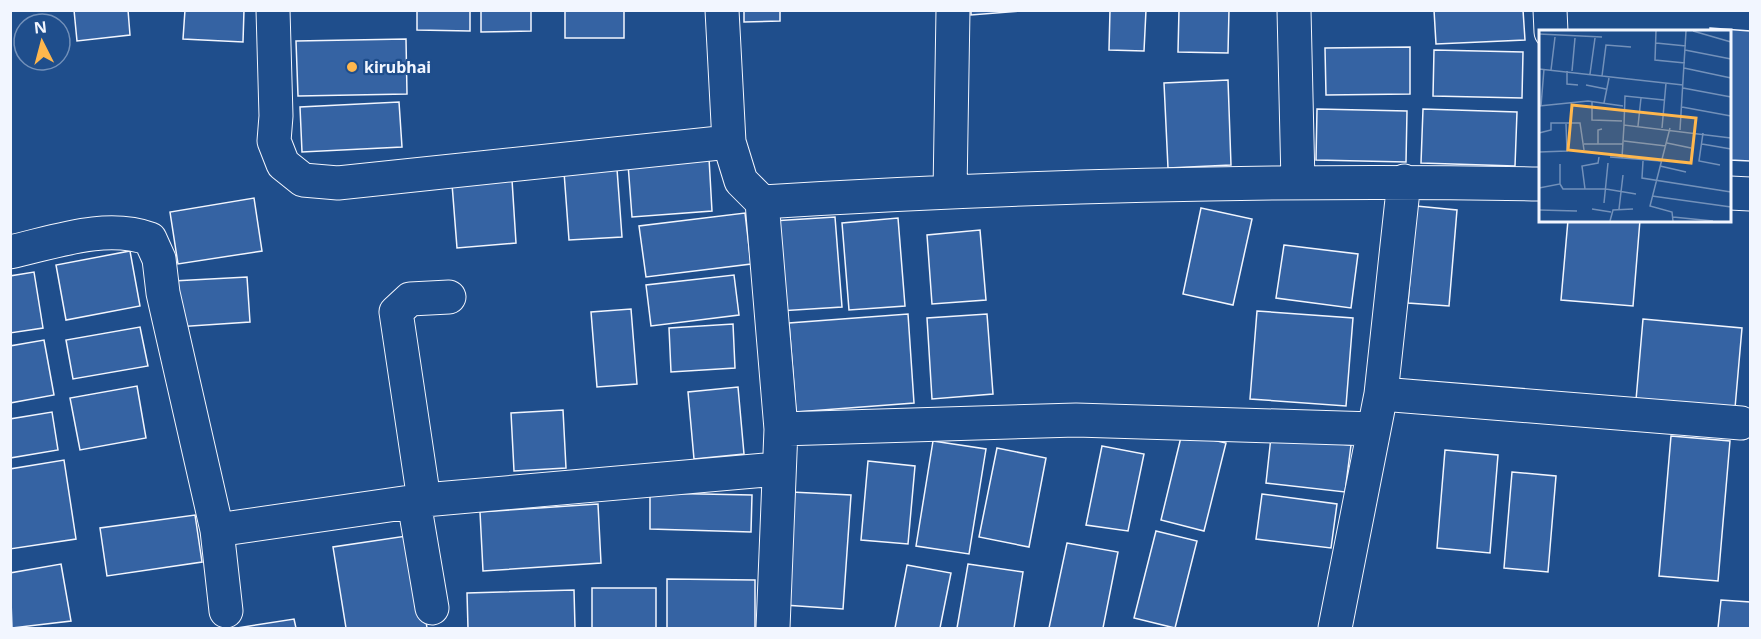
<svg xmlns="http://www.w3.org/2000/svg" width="1761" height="639" font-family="'Noto Sans',sans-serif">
  <rect width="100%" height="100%" fill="#1f4e8c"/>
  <path fill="#3563a3" stroke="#f2f6ff" stroke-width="1.5" d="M 74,10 L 128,10 L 130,35 L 77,41 Z
    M 185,10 L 244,10 L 243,42 L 183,39 Z
    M 417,10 L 470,10 L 470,31 L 417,30 Z
    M 481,10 L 531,10 L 531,31 L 481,32 Z
    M 565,10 L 624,10 L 624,38 L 565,38 Z
    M 744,10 L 780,10 L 780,21 L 744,22 Z
    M 971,10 L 1033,10 L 971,15 Z
    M 1110,10 L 1146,10 L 1144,51 L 1109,50 Z
    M 1179,10 L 1229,10 L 1228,53 L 1178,52 Z
    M 1434,10 L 1523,10 L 1525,40 L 1436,44 Z
    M 1710,28 L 1750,31 L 1750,161 L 1730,160 L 1730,32 L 1710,32 Z
    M 406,39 L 407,94 L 298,96 L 296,41 Z
    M 1410,47 L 1410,94 L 1326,95 L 1325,48 Z
    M 1434,50 L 1523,52 L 1522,98 L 1433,96 Z
    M 1228,80 L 1231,165 L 1168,168 L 1164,83 Z
    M 399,102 L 402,147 L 302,152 L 300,107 Z
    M 1317,109 L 1407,111 L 1406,162 L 1316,160 Z
    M 1423,109 L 1517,112 L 1515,166 L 1421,163 Z
    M 709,158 L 712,211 L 632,217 L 628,164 Z
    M 617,169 L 622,237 L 569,240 L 564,172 Z
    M 512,180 L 516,243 L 457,248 L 452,184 Z
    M 254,198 L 262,251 L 178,264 L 170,212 Z
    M 1416,206 L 1457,210 L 1449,306 L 1408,303 Z
    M 1201,208 L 1252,219 L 1233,305 L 1183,294 Z
    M 745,213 L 751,264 L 646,277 L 639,226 Z
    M 835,217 L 842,307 L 779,311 L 772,221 Z
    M 898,218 L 905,306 L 849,310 L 842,223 Z
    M 1568,220 L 1640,220 L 1633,306 L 1561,300 Z
    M 980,230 L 986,300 L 932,304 L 927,235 Z
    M 1284,245 L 1358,254 L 1351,308 L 1276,298 Z
    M 130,251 L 140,306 L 66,320 L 56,265 Z
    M 34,272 L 43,328 L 10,333 L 10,276 Z
    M 734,275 L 739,315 L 651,326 L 646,285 Z
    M 247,277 L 250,322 L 176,327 L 173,281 Z
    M 631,309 L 637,384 L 597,387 L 591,312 Z
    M 1257,311 L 1353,318 L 1346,406 L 1250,399 Z
    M 908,314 L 914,403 L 796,412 L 789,323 Z
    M 987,314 L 993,394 L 932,399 L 927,318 Z
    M 1643,319 L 1742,328 L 1735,408 L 1636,400 Z
    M 733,324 L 735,368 L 671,372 L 669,328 Z
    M 140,327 L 148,366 L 73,379 L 66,340 Z
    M 44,340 L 54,395 L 10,403 L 10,346 Z
    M 137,386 L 146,438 L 80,450 L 70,398 Z
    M 738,387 L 744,454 L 694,459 L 688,392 Z
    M 563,410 L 566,468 L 514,471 L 511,413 Z
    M 52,412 L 58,450 L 10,458 L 10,419 Z
    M 1182,433 L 1226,443 L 1204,531 L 1161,520 Z
    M 1671,436 L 1730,441 L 1718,581 L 1659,576 Z
    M 1271,437 L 1351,445 L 1345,492 L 1266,483 Z
    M 933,441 L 986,449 L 969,554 L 916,546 Z
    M 1102,446 L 1144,454 L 1128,531 L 1086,525 Z
    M 997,448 L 1046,458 L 1029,547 L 979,537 Z
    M 1445,450 L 1498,455 L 1490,553 L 1437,548 Z
    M 64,460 L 76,539 L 10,549 L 10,469 Z
    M 868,461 L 915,466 L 908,544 L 861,540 Z
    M 1512,472 L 1556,476 L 1548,572 L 1504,568 Z
    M 791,492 L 851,495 L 843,609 L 784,605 Z
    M 650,493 L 752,495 L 751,532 L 650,529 Z
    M 1262,494 L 1337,504 L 1331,548 L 1256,539 Z
    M 598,504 L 601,563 L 483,571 L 480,512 Z
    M 195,515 L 202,562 L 107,576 L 100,528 Z
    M 1156,531 L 1197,541 L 1175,628 L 1134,618 Z
    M 413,535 L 427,628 L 346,628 L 333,547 Z
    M 1067,543 L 1118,552 L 1103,628 L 1049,628 Z
    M 61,564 L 71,621 L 12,628 L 10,573 Z
    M 968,564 L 1023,572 L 1014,628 L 957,628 Z
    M 907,565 L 951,573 L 940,628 L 895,628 Z
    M 667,579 L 755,580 L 755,628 L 667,628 Z
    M 592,588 L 656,588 L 656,628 L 592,628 Z
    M 574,590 L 575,628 L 468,628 L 467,593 Z
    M 1721,600 L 1750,602 L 1750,628 L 1718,628 Z
    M 294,619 L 296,628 L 237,628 Z"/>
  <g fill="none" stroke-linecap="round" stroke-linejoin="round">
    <g stroke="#f2f6ff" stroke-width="35">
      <path id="minor" d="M 273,10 L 276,116 L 274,141 L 283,164 L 303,180 L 338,183 L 729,142
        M 722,10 L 729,142 L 741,181 L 762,202
        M 1294,10 L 1298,183
        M 1550,10 L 1551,32
        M 950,191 L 953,10
        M 1730,193 L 1750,194
        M 10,252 C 55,242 106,223 150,239 L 159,259 L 163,293 L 217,530 L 226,611
        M 1381,394 L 1741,423
        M 781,429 L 1076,420 L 1374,429
        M 424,500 L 396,312 L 410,299 L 449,297
        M 414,502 L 432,608
        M 217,530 L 424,500 L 777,469
        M 773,628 L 781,429 L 762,202 C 1021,186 1281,179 1540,184
        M 1335,628 L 1381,394 L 1404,181"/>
    </g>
    <use href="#minor" stroke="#1f4e8c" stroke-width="33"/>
  </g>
  <circle fill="#ffb74d" stroke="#1f4e8c" stroke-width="2" cx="352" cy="67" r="6"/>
  <g text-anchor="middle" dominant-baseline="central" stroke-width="4.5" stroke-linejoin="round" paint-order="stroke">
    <g font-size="16" font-weight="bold" fill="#f2f6ff" stroke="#1f4e8c" text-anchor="start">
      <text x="364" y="67">kirubhai</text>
    </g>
  </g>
  <g transform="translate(1539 30)">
    <rect width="192" height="192" fill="#1f4e8c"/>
    <path fill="none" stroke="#7391ba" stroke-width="1.5" d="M 117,1 L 116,30 L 146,33M 154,1 L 192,12M 0,4 L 63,7M 117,13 L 147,16M 146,20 L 192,29M 145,38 L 192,48M 0,39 L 144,55M 12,40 L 16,7M 28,41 L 28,54 L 39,55M 33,41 L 36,8M 51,44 L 56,8M 63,46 L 67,15 L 92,17M 47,55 L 67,59M 144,58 L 192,67M 53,71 L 53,90 L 83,91M 65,73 L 70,48M 0,76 L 49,71 L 84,76M 2,76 L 5,39M 143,77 L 192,86M 85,95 L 86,66 L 125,70M 99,96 L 102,68M 123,98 L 127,53M 131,98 L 111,176 L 133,182 L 134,191M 141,100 L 147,1M 0,103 L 12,100 L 12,93 L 41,93 L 45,120M 164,103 L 160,131 L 181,135M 85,111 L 127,116M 128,113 L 152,118M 45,114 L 84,114M 59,114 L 59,100 L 63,99M 163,114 L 192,119M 0,122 L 28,121 L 27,94M 71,127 L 122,131M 83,128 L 85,95 L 192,108M 104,131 L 103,148 L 192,162M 121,136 L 147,142M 21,154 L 24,159 L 67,159 L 97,164M 0,158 L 21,154 L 21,134M 46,159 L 43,136 L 59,133 L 60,127M 113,166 L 192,177M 65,173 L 69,133M 53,179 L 72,182M 80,179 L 84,145M 0,180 L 38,181M 134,187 L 174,191M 71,191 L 74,180 L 94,179"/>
    <path fill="#ffb74d" fill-opacity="0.15" stroke="#ffb74d" stroke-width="3" d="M 33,75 L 157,88 L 152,133 L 29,120 Z"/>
    <rect width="192" height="192" fill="none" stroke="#f2f6ff" stroke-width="3"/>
  </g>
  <rect width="1761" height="639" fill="none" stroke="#f2f6ff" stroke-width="24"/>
  <g transform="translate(42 42) rotate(354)"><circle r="28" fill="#1f4e8c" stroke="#7391ba" stroke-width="1.5"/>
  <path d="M0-4.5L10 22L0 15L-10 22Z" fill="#ffb74d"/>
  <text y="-9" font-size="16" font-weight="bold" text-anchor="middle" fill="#f2f6ff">N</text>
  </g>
</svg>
